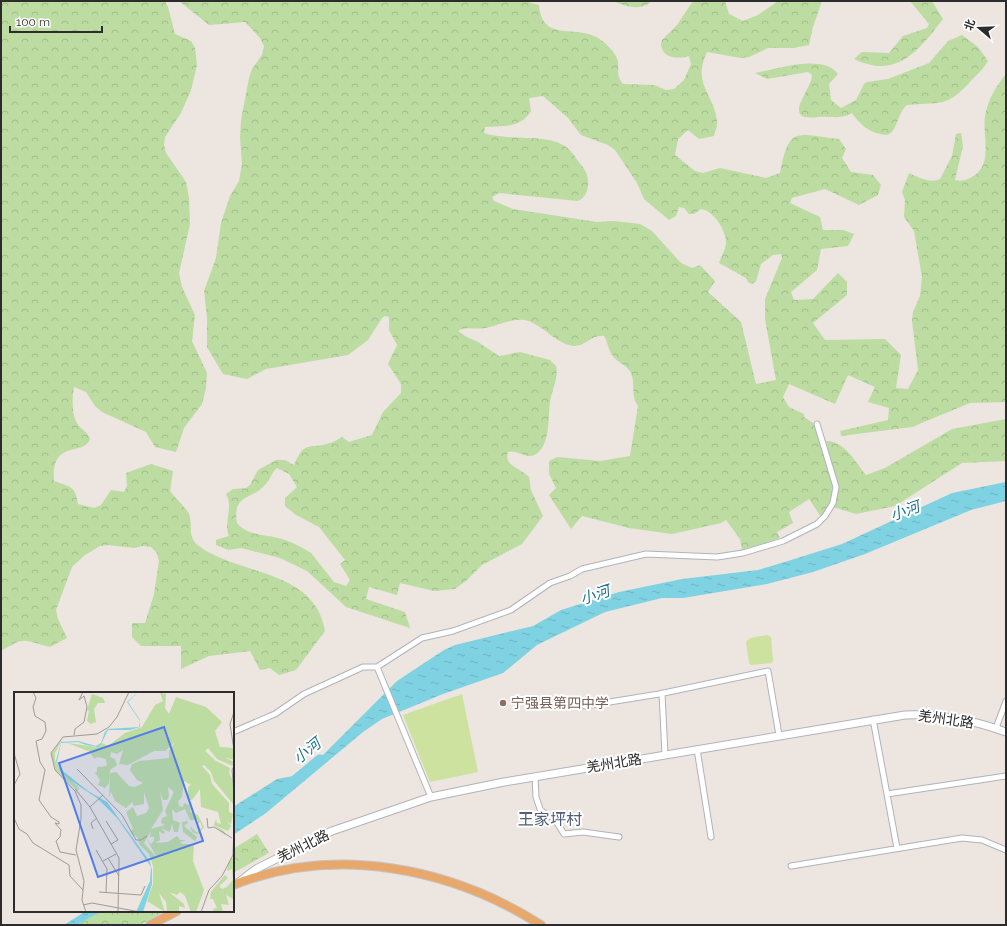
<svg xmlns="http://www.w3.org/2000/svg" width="1007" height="926" font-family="Raleway,'Noto Sans SC',sans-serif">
  <defs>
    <pattern id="forest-crowns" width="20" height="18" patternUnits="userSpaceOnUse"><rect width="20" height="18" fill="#bcdca2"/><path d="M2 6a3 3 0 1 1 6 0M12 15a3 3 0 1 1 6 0" fill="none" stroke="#a2bd8c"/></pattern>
    <pattern id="water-ripples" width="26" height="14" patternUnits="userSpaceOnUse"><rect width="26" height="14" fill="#7fd2e2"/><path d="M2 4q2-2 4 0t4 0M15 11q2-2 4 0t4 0" fill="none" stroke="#6eb4c2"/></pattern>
  </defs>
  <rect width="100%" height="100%" fill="#ece5e0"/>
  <path fill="url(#forest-crowns)" fill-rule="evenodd" d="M 1,1 L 165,1 L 168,7 L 175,34 L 191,41 L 195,48 L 197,65 L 191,90 L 181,113 L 165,137 L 164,145 L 166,153 L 186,182 L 189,198 L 190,224 L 179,273 L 182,287 L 195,315 L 192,341 L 207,373 L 206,388 L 202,404 L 184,428 L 176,452 L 155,447 L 146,432 L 102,412 L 95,406 L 86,392 L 74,387 C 72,398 71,418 80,427 C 84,431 88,433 90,439 C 84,457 51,438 54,481 C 70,487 75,485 78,504 L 94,508 L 101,505 L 111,490 L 124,492 L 127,486 L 126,473 L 151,464 L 173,471 L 170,491 C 175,498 183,505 188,512 C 194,523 186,537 199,546 C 238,576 315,568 325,631 L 296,670 L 279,675 L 270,668 L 260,670 L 250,651 L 209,656 L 181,669 L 181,646 L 141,646 L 132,637 L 132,623 L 145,623 L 154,594 L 159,561 L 157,553 L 151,547 L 143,546 L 134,548 L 108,545 L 100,546 L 85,555 L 72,567 L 56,610 L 58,619 L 67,638 L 50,647 C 22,640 26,636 1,651 Z
    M 179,1 L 525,1 L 539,5 C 542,42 574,25 596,37 C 604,41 617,53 618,62 C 619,73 616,75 623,84 L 654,85 L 666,90 L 674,89 L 684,80 L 691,64 L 689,56 C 678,59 662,59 661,44 L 662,40 L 677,25 L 693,1 L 725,1 L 729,14 L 743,21 L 758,15 L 778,1 L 822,1 L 813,27 L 809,45 L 793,48 L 768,48 L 749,57 L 741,58 L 707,52 C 692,84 713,92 717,120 C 718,125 715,131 714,136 L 699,139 L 688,130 L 678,139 L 675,155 L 695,171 L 703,173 L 720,168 L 766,178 L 780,173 C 789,125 796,134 839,139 L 846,149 L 842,158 L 851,172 L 873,175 L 881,185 L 878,195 L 859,205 L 825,189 L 792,198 L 790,203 L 820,217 L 823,230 L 843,230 L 854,234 L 848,246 L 821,249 L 817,270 L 791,292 L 794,300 L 813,299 L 838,273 L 847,282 L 847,295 L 813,323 L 825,340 L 885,339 L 901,355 L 896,388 L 908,389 L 918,370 L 912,321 L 913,312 L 920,296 L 922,277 L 914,231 L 904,217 L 905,200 L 902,192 L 909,173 C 918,177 930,184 940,179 L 952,156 L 956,134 L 961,133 L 963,146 L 955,180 C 962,182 966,180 972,177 C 994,165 982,135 985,116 C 988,100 996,86 1006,74 L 1006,402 L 970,403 L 912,427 L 841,436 L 840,431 L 888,420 L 889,408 L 868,402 L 875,387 L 848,375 L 835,404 L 789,384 L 783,397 L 789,407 L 804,414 L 804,417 L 813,423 C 819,440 835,478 833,495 C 832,503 827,511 821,517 L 809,499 L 789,512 L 793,523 L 777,532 L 780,538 L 742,550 L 740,539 L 726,520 L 721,523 L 672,534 L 629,528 L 582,516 L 571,529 L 549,495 L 556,488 L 549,474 L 549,461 L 557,457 L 600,461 L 630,456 L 638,406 C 630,394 636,386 631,373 C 627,365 618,363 613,356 C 608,350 608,342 604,336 C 592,334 585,347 573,346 C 554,343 542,323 524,320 C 511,318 497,326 485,328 C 476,330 465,326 458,331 L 465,336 L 478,342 L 499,356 L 520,352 L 550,360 L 556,366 C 559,377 552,390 550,402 C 548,415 551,448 534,455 C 525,459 517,449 508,452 C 503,466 521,468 529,477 L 531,490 L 543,516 L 522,544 L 482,565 L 467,580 L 455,589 L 434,591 L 400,583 L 397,595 L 369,587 L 366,599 L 405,612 L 410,628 L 346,607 L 307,571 L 280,558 L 241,548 L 228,550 L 216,545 L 216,540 L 229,536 C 223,522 234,508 226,494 L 233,489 L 246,488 L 250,485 L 258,470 L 276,460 L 285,460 L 294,465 C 305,439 309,450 330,443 C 334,442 338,439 342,437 L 349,442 L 372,435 L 383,412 L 401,393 L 401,384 L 388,364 L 397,345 L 389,330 L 389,317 L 385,316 L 382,318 L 368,340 L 348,355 L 266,369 L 247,379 L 223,374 L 207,347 L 207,317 L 204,291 L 216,258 L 221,223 L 230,196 L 239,181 L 242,164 L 240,138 L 241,120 L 249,78 L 252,69 L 262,55 L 264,46 L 260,38 L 245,22 L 209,25 ZM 543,96 L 568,118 L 581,135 L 608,145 L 615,150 L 637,183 L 644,199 L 669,220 L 676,216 L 679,207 L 684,208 L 689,214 L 694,214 L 701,209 C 713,210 726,230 726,242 C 726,249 721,257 719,263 L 746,278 L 748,282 L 752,284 L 756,281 L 761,264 L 773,255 L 781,254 L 782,258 L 765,299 L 765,319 L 776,380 L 756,384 L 741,322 L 708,292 L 715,281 L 700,265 L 692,268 L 681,263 L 652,231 L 640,224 L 614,221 L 597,222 L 513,209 L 494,201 L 492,197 L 499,193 L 578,201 C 585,198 588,191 588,183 C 588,173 584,168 578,161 C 574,155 570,149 563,145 C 545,134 508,141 484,133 L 485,127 C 503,126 521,128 531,111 L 529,98 ZM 277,468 L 289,474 L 297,487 L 285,498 L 285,506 L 296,515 L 319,527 L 345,560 L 340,564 L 350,580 L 346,586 L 334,582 L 311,553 C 303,548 294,543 285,540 C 269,534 248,537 237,523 C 232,494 251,500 264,486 C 270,481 271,473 277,468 Z
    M 612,1 L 652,1 C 640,12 626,6 612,1 Z
    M 910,1 L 932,1 L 943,19 C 919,50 897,80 854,59 L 862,52 L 889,53 L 903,36 L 927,28 L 929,24 Z
    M 962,35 L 978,47 L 988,61 C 982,71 977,74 970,82 C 947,108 938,102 907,105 C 897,113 898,131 887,135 C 871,134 861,126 852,113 C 839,120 831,116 818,117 C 779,122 812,90 812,75 L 808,72 L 767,79 L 755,73 C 777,69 823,53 838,74 L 829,84 L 831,100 L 841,108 L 856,100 L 864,84 L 867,82 L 888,79 L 929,63 L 948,41 Z
    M 1006,419 L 1006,461 L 962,463 L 895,506 L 856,514 L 833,507 L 838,488 L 826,441 C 844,440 856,463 866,475 L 885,468 L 952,429 Z
    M 257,834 L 269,853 L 233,873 L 233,849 Z
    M 102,911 L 165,911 L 140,925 L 77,925 Z"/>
  <path fill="#cde29f" d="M 767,635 L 771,637 L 773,661 L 771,663 L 751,665 L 749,663 L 746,642 L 750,638 Z
    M 462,694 L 478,772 L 430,782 L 403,715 Z"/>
  <path fill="url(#water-ripples)" d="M 1006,482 L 1006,501 L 971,510 L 865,554 L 813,572 L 767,584 L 683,598 L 662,598 L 605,612 L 537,645 L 503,673 L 443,694 L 382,719 L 363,732 L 266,813 L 233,835 L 233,807 L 277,779 L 304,774 L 397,681 L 444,650 L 455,645 L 533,626 L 561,610 L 619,592 L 682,579 L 758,570 L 788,561 L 842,544 L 952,493 Z
    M 86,911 L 102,911 L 77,925 L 64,925 Z"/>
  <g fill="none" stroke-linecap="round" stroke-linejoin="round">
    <path stroke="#7fd2e2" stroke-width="11" d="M 291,784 L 320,760"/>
    <g stroke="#b0b3bb" stroke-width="7">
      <path id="minor" d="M 377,667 L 431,797
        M 662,693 L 665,755
        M 585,706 L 659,694 L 768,671 L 779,735
        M 873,719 L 897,848
        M 996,728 L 1006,701
        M 233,732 L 275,714 L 304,694 L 363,667 L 377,667 L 422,638 L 453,631 L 511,610 L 550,583 L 570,576 L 582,569 L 646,554 L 717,557 L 743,553 L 783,541 L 817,524 L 825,516 L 833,503 L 836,487 L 817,424
        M 697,749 L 711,837
        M 535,777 L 536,797 L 540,809 L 545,814 L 554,818 L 564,834 L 583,832 L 619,837
        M 887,794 L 1006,776
        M 791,866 L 962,838 L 982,840 L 1006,850"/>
    </g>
    <g stroke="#b0b3bb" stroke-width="9">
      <path id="secondary" d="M 239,882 L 256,869 L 332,831 L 431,797 L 504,782 L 905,715 C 940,713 973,720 1006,732"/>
    </g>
    <g stroke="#c4c4c4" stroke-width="10">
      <path id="trunk" d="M 233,885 C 335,845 450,867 541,925
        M 150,925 L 177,911"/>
    </g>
    <use href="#minor" stroke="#fff" stroke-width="5"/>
    <use href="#secondary" stroke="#fff" stroke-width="7"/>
    <use href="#trunk" stroke="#e8a86c" stroke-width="8"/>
  </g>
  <circle fill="#8d6e63" stroke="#fff" stroke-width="1.5" cx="503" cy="703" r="4"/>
  <g text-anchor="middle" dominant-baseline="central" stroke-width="4" stroke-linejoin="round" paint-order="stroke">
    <g font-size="14" fill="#785e54" stroke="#fff" text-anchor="start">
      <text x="511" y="703">宁强县第四中学</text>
    </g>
    <g font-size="14" fill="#2c2c2c" stroke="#fff">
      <text transform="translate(946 719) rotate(8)">羌州北路</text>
      <text transform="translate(614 763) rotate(-9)">羌州北路</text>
      <text transform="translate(303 846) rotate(-26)">羌州北路</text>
    </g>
    <g font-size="15" font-style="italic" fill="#1c748f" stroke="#fff">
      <text transform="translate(905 511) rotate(-20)">小河</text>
      <text transform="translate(595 595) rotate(-18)">小河</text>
      <text transform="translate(307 751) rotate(-39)">小河</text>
    </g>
    <g font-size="16" fill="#515c78" stroke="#fff">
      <text x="550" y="819">王家坪村</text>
    </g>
  </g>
  <g transform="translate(14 692)">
    <rect width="220" height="220" fill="#ece5e0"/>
    <path d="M 146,1 L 152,2 L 151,16 L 155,22 L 162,5 L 192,15 L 208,30 L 201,39 L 206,55 L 219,56 L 220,68 L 210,65 L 220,70 L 219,74 L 203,67 L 194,56 L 191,59 L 202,69 L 216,76 L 215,81 L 219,89 L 220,113 L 200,89 L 197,80 L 190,73 L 188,74 L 196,83 L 198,92 L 215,111 L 215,120 L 219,122 L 217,132 L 213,129 L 217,134 L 214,139 L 202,134 L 211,140 L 211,143 L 200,133 L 202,127 L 203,131 L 207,132 L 204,120 L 187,115 L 186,97 L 178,108 L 174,108 L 174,95 L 177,93 L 170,89 L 168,105 L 164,109 L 165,114 L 169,115 L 170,111 L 177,114 L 176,120 L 184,123 L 190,135 L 184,142 L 180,141 L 177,138 L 176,134 L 183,141 L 188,135 L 186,130 L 184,132 L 184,128 L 176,128 L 171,117 L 162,121 L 158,117 L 159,128 L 166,131 L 164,140 L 160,140 L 158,132 L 156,140 L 147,136 L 151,140 L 149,142 L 145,139 L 146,148 L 141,151 L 154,150 L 163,144 L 166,148 L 172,148 L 166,150 L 168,152 L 180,152 L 179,169 L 190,198 L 182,220 L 177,220 L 171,204 L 166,200 L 163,203 L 155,200 L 170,212 L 171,216 L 165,214 L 165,220 L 153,220 L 152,210 L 145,201 L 151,220 L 133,209 L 139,192 L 139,174 L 135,162 L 125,152 L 124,146 L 116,140 L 119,137 L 112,120 L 119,115 L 123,124 L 132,121 L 135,116 L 130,100 L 130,112 L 120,114 L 118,110 L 112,116 L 101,109 L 97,100 L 95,106 L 96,81 L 102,80 L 115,94 L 121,95 L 129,91 L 123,88 L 116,78 L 118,72 L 125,69 L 155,66 L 155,59 L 161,50 L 151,59 L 140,59 L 114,73 L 105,72 L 109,58 L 103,62 L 97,60 L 96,65 L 101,67 L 103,73 L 96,78 L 95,91 L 91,96 L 84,93 L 86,88 L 81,81 L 83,80 L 83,75 L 93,74 L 92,67 L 83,65 L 80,67 L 76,60 L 54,51 L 82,55 L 88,51 L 94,54 L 111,41 L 128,35 L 141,13 L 149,9 ZM 154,95 L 160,100 L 151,119 L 153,124 L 148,126 L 147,131 L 151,133 L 137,137 L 149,118 L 146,99 L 149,108 L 153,108 L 155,104 ZM 137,139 L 136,145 L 140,145 L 140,149 L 137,152 L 133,147 L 143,166 L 130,151 ZM 78,2 L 89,6 L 91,11 L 84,11 L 80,17 L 82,30 L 77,32 L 73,29 L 75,19 L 73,18 ZM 49,46 L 41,61 L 41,68 L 45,77 L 65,96 L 64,99 L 42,79 L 37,62 ZM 171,123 L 174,131 L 170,134 L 183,145 L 181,149 L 169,140 L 168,130 L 173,129 ZM 220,165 L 220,202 L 219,207 L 212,203 L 215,213 L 207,212 L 209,220 L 200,220 L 199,217 L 203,216 L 199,207 L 196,207 L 197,200 L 211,183 L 214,186 L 205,194 L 208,197 L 213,195 L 219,188 L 218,177 L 213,179 L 215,169 Z" fill="#bcdca2" fill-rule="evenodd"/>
    <path d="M 124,0 L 114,10 L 126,28 L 126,35 L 116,38 L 94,38 L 87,52 L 84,55 L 72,53 L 64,50 L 47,51 L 43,70 L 45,76 L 74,99 L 93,110 L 136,170 L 138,178 L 138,192 L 129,220 L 122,220 L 136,189 L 137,175 L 104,127 L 83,106 L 56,88 L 45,77 L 42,69 L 47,50 L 64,49 L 82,54 L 87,51 L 91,40 L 94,37 L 125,35 L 126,29 L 113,10 Z" fill="#7fd2e2"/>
    <path fill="none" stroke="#9f9b98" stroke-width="1" d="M 19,0 L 22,6 L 19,15 L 21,24 L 31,30 L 32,39 L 28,47 L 22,49 L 26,70 L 31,78 L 25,108 L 37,125 L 45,130 L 45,132 L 41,131 L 47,138 L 46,145 L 42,149 L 46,160 L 62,163M 220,20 L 216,32 L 220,58M 60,43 L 61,37 L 70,30 L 73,15 L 70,4 L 65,8 L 69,0M 0,61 L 6,82 L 0,93M 220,74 L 218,78 L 220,100M 63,77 L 108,123 L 122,148 L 127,148 L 133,144M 61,97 L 76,115 L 105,166 L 104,220M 76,115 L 89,103M 0,126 L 5,137 L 13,142 L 19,151 L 55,173 L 56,184 L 69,198M 193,126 L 194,136 L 200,135 L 218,146M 92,129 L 104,148 L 97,152M 79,137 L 77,131 L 83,126M 82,158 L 93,177 L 92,200M 94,166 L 105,184M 89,169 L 102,162M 85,200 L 127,203 L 131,194M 69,213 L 78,211 L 126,220M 72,220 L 68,208 L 70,189 L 62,158 L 67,127 L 67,113 L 61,99 L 41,78 L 37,61 L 49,45 L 83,42 L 95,35 L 103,25 L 115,0M 187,220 L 195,198 L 208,184 L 219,163 L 220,135"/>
    <path fill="#527de7" fill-opacity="0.15" stroke="#527de7" stroke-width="2" d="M 150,35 L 189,149 L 84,185 L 45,71 Z"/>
    <rect width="220" height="220" fill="none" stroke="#2c2c2c" stroke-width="2"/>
  </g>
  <rect width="1007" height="926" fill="none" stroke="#2c2c2c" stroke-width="4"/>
  <g transform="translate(979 28) rotate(289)" stroke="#ffffff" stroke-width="3" paint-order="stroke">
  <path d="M0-3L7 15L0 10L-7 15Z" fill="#2c2c2c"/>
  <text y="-6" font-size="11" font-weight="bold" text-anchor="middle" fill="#2c2c2c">北</text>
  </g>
  <path d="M10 26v6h92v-6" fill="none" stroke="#2c2c2c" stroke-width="2"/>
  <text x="16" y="26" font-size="12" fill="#2c2c2c" stroke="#ffffff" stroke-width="3" paint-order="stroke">100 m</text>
</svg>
